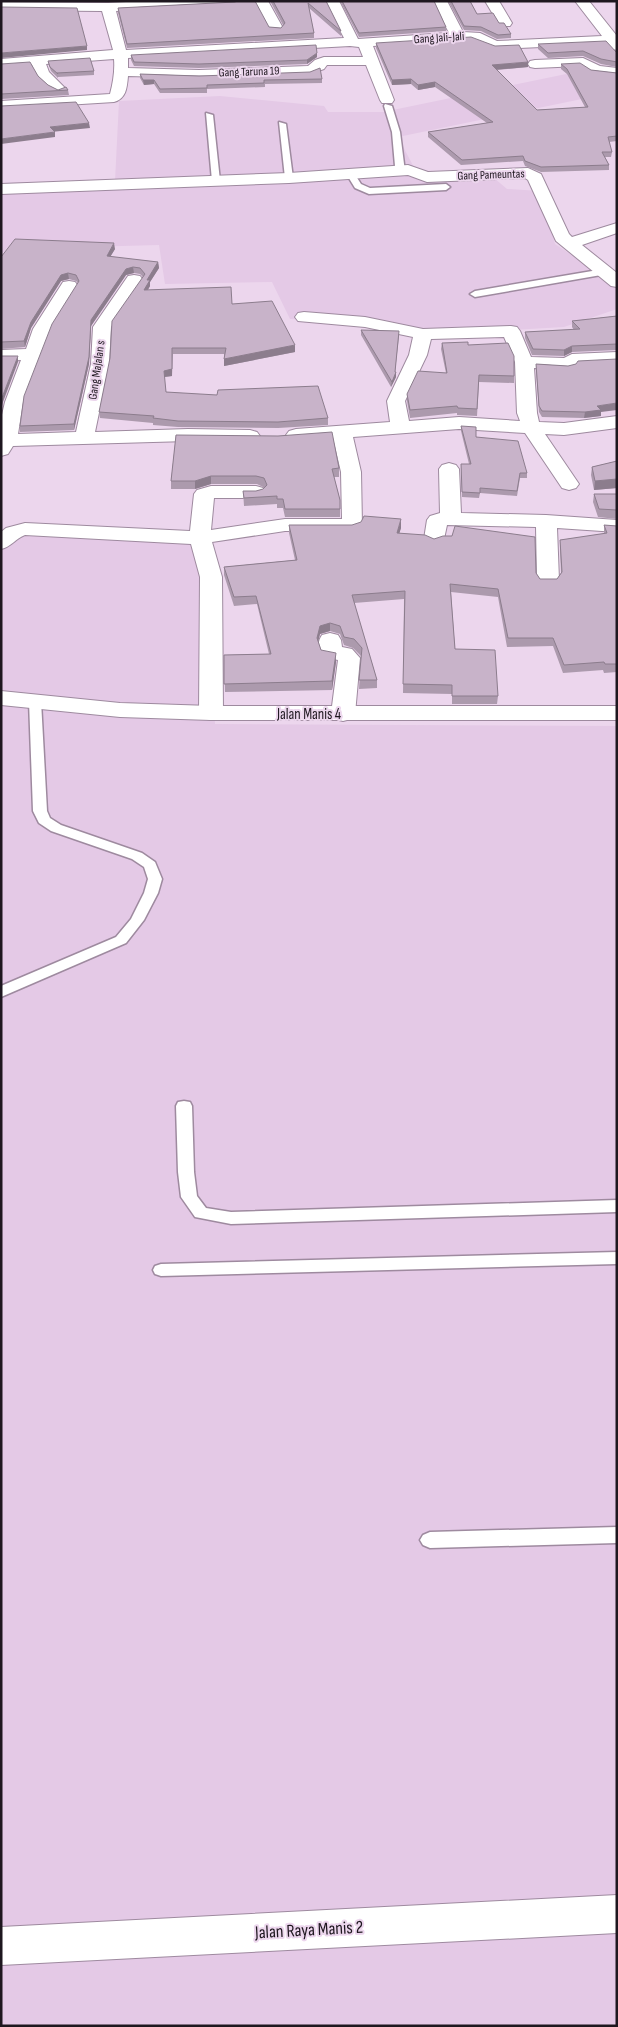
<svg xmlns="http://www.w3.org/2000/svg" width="618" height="2027" font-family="'Sofia Sans Condensed',sans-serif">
  <rect width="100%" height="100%" fill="#ecd6ed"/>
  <path fill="#e4c9e6" d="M 571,73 L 611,93 L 398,137 L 420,179 L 494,178 L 507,189 L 541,191 L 555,244 L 617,285 L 617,309 L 564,327 L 425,335 L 367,322 L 290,319 L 272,282 L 165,284 L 159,245 L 84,247 L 14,240 L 1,255 L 1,183 L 115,181 L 119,101 L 220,96 L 324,106 L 328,112 L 383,112 Z
    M 1,532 L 203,541 L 215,724 L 617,726 L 617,2026 L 1,2026 Z"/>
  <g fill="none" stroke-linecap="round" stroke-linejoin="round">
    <g stroke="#9e8a9f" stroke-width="3">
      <path id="service" d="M 385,104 L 392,106 L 400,132 L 405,172 L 399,172 L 395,166 L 392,132 L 384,106 Z
        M 206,113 L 213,115 L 220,181 L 216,184 L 212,181 Z
        M 279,122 L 286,124 L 293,178 L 289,181 L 285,178 Z
        M 351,172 L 354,173 L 361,184 L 370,188 L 446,184 L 450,187 L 446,190 L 369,194 L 355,188 L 347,175 Z
        M 604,269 L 607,270 L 607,274 L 475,297 L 470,294 L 475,291 Z
        M 35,697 L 41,701 L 47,811 L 50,818 L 61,825 L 142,853 L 155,862 L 162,879 L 158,893 L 144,920 L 126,943 L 1,997 L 1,986 L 116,937 L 131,919 L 144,893 L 148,879 L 144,867 L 132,859 L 51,831 L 39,823 L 33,811 L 29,701 Z
        M 184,1101 L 190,1102 L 192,1106 L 194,1172 L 197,1196 L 206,1208 L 231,1212 L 617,1200 L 617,1212 L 231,1224 L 195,1217 L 181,1197 L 178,1172 L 176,1106 L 178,1102 Z
        M 617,1252 L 617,1264 L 161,1276 L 155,1274 L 153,1270 L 155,1266 L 161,1264 Z
        M 617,1527 L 617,1543 L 430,1548 L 423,1545 L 420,1540 L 423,1535 L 430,1532 Z"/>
    </g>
    <g stroke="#9e8a9f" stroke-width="2">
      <path id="minor" d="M 144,1 L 242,1 L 235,5 L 116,11 L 126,50 L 344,38 L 325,1 L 339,1 L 358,39 L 449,33 L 433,1 L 447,1 L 463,32 L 480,33 L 497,41 L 602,36 L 575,1 L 589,1 L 617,36 L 617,50 L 612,49 L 608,44 L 495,49 L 471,40 L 373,46 L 394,100 L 392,103 L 382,103 L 380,100 L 366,65 L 327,65 L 324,69 L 310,74 L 199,78 L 128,76 C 127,88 126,99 114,102 L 1,109 L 1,101 L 110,94 C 113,83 115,71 114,59 L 46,64 L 49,72 L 66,89 L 64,92 C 50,96 36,77 32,65 L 1,67 L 1,59 L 113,50 L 102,11 L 1,10 L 1,2 L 108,3 ZM 350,46 L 359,47 L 363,57 L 324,57 L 315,60 L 308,66 L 199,70 L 128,68 L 128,58 Z
        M 254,1 L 268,1 L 283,28 L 281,31 L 271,31 Z
        M 485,1 L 499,1 L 512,23 L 510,26 L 500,26 Z
        M 583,58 L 600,66 L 617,68 L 617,76 L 591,73 L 580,66 L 535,68 L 530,67 L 528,64 L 530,61 L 535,60 Z
        M 408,165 L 428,172 L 528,168 L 541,174 L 569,234 L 572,237 L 617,223 L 617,233 L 582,245 L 617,273 L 617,287 L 611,286 L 556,241 L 528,180 L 525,178 L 427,182 L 408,175 L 289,183 L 1,194 L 1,184 L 289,173 Z
        M 134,275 L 140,276 L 143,280 L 111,327 L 109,364 L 95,432 L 188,429 L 250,430 L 257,432 L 260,436 L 257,440 L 250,442 L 188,441 L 13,446 L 8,454 L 1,456 L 1,419 L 5,402 L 21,360 L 1,361 L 1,350 L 26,349 L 33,329 L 63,282 L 69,281 L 75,282 L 78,286 L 51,329 L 23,402 L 18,434 L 76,432 L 91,364 L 93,327 L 128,276 Z
        M 304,312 L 365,317 L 423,329 L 511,326 L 517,327 L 520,331 L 531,357 L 564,358 L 572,354 L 617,352 L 617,363 L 576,365 L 575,368 L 568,370 L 534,368 L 537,413 L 539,422 L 564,423 L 617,416 L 617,428 L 564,435 L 545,434 L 579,484 L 576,488 L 569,490 L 562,488 L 525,433 L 459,429 L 353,437 L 361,472 L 362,525 L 359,529 L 352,531 L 285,531 L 212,542 L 222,577 L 223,713 L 219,718 L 211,720 L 203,718 L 199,713 L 200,577 L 191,544 L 25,535 C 16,538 11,547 1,549 L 1,532 L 6,528 L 25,523 L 190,531 L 194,494 L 197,490 L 211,486 L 256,486 L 263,488 L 266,492 L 263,496 L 256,498 L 214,498 L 211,530 L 285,519 L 342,519 L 341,472 L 333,438 L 296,441 L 289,439 L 286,435 L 289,431 L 296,429 L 390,422 L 387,401 L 409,355 L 413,337 L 365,327 L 298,321 L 295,317 L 298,313 ZM 504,337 L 515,362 L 517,413 L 520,421 L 459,417 L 409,421 L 405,401 L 427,355 L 431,339 Z
        M 449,463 L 456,465 L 459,469 L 461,513 L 546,515 L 617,520 L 617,532 L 557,528 L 559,580 L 556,585 L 548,586 L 540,585 L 537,580 L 536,527 L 447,525 L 444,539 L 441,543 L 434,545 L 427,543 L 424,539 L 427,520 L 430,516 L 440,513 L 439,469 L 442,465 Z
        M 330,633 L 338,635 L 341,640 L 342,647 L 352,649 L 360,658 L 355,714 L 351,719 L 343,721 L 335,719 L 331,714 L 338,660 L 323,657 C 318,650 317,642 322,635 Z
        M 617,1895 L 617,1933 L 1,1965 L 1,1927 Z"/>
    </g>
    <g stroke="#9e8a9f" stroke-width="2">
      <path id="tertiary" d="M 1,691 L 120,703 L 211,706 L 617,706 L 617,720 L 211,720 L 120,717 L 1,705 Z"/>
    </g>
    <use href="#service" fill="#fff" fill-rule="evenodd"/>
    <use href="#minor" fill="#fff" fill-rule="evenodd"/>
    <use href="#tertiary" fill="#fff" fill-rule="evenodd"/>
  </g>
  <path fill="#ac9aad" d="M 270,1 L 326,1 L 341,31 L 341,36 L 309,8 L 314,33 L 314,38 L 127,48 L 118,13 L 118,8 L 235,2 L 269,27 L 281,28 L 283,25 Z
    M 340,1 L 434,1 L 446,27 L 446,31 L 359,37 Z
    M 448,1 L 470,1 L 477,14 L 499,23 L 511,34 L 511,38 L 497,39 L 481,31 L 464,30 Z
    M 376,43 L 528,67 L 497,70 L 537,110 L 585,107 L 567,74 L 561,69 L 561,64 L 591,70 L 617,73 L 617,141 L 609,142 L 612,152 L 611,157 L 605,157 L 609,165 L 609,170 L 541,172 L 525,166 L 523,161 L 461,165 L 428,137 L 428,132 L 487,123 L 435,87 L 418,90 L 411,84 L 392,85 L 376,48 Z
    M 538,44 L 617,53 L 617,67 L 601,64 L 583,56 L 548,58 L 538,49 Z
    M 131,55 L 317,57 L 307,64 L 199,68 L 134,66 L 131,60 Z
    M 48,61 L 94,71 L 94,75 L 58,77 L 58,78 L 51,71 L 49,66 Z
    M 1,64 L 38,76 L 48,85 L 58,90 L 68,90 L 69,95 L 1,99 Z
    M 140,74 L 322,79 L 322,83 L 265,84 L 265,87 L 207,89 L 207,93 L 160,93 L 154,84 L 144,85 L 140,78 Z
    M 115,249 L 110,257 L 158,262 L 159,268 L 150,282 L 150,286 L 148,290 L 232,304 L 295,352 L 224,366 L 224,354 L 173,354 L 172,376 L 164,377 L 166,392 L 328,418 L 328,425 L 278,428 L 178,427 L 153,425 L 153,423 L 100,418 L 99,412 L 143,277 L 140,274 L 134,273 L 126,275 L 91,326 L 89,364 L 74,430 L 20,432 L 20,426 L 78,283 L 76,281 L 69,279 L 61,281 L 31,328 L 25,347 L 1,349 L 1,257 Z
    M 617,316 L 617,350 L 572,352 L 564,356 L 532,355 L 525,338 L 525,332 L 574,330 L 572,327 L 572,321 Z
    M 361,330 L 399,336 L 395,372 L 396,372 L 396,377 L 391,387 L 361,335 Z
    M 442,343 L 468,345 L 514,376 L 514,383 L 479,382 L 477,416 L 457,415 L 457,413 L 410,418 L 407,401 L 407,394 L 446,373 L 441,349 Z
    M 536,364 L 568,366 L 601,412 L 601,416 L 584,418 L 542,417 L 539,412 L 536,370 Z
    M 461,426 L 527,473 L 527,478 L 520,478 L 517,496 L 480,493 L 479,498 L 462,497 L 461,464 L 469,464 L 461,431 Z
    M 176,435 L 339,468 L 339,477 L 334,477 L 340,500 L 340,517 L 285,517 L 283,508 L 277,508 L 277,504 L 244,506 L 243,491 L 256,491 L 263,489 L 265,488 L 257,484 L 211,484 L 195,489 L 171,489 L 171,481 Z
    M 617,461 L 617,488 L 594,490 L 591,475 L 592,467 Z
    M 594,494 L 617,494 L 617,519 L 598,517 L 593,502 Z
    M 289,525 L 401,528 L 399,533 L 434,539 L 536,573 L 540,579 L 557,579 L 561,573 L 560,548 L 560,540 L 604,534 L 604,525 L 617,526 L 617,672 L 604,673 L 603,670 L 563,673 L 553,646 L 507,647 L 498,597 L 451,592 L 455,649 L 498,696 L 497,704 L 452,704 L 452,694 L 403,693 L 404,599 L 354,603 L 377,680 L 377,688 L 359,689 L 361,656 L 353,648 L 344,645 L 340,634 L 330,631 L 320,634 L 318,641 L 321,650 L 336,662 L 332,690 L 225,692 L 224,655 L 269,654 L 257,604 L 234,606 L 224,575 L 224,567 L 295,560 L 289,533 Z"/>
  <path fill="#8c7d8d" d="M 87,46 L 87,50 L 1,58 L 1,53 Z
    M 317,53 L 317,57 L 307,64 L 307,60 Z
    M 528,62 L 528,67 L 492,70 L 492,65 Z
    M 411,79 L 411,84 L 392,85 L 392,80 Z
    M 143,80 L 154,80 L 154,84 L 144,85 Z
    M 435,82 L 435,87 L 418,90 L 418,85 Z
    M 89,123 L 90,128 L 51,132 L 50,127 Z
    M 55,132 L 55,137 L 1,144 L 1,139 Z
    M 114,243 L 115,249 L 107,262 L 107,256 Z
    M 158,262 L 159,268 L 150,282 L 150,286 L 144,296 L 144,290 L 147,280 Z
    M 133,267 L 134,273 L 126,275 L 91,326 L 89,364 L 74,430 L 74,424 L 91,320 L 126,269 Z
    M 68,273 L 69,279 L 61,281 L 31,328 L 25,347 L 24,341 L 31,322 L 61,275 Z
    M 399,331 L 394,376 L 396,372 L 396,377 L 391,387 Z
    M 295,345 L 295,352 L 224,366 L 224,359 Z
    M 572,346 L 572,352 L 564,356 L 564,350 Z
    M 172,348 L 172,376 L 164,377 L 164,371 Z
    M 18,356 L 18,362 L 3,402 L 1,410 L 1,401 L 3,395 Z
    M 617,403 L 617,410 L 601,412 L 601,416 L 584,418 L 585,412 L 597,406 Z
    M 211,476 L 211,484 L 195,489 L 195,481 Z
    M 617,479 L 617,488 L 594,490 L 595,481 Z
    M 401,519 L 401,528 L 397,541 L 397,533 Z
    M 330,623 L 330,631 L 320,634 L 317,646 L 317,638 L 320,626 Z
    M 336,653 L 336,662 L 332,690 L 332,681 Z"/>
  <path fill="#c8b3c9" stroke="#8c7d8d" d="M 237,1 L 255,1 L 269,27 L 281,28 L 285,23 L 273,1 L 326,1 L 341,31 L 308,3 L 314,33 L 127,44 L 118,8 L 235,2 Z
    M 342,1 L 434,1 L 446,27 L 359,33 Z
    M 451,1 L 470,1 L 477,14 L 493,13 L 499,23 L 504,23 L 511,34 L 498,35 L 481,27 L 464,26 Z
    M 1,7 L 77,8 L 87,46 L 1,53 Z
    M 471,37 L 495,46 L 519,45 L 528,62 L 492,65 L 537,110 L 588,107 L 567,69 L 561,64 L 580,63 L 591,70 L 617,73 L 617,136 L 608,137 L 612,152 L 602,152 L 609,165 L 541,167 L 525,161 L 523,156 L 462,160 L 428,132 L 493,122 L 435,82 L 418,85 L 411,79 L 392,80 L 376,43 Z
    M 606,41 L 617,53 L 617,62 L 601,59 L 583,51 L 548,53 L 538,44 Z
    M 316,45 L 317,53 L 307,60 L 199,64 L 134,62 L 131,55 Z
    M 90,58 L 94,71 L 57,73 L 58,74 L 50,67 L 48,61 Z
    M 30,62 L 38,76 L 48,85 L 58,90 L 66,87 L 68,90 L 1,94 L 1,64 Z
    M 320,68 L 322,79 L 264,80 L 264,83 L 207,85 L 207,88 L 160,89 L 154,80 L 143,80 L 140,74 L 199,76 L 310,72 Z
    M 76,102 L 89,123 L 50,127 L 55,132 L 1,139 L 1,106 Z
    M 15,239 L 114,243 L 107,256 L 158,262 L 147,280 L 150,280 L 144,290 L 231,287 L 232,304 L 272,301 L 295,345 L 224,359 L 226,348 L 172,348 L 172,369 L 164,371 L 166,392 L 217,395 L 218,390 L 318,386 L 328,418 L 278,422 L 178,421 L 153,418 L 154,416 L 99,412 L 110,358 L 112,321 L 145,274 L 140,268 L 133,267 L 126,269 L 91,320 L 89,357 L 74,424 L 20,426 L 24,396 L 52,324 L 79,281 L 76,275 L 68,273 L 61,275 L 31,322 L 24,341 L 1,342 L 1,257 Z
    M 617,316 L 617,344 L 572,346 L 564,350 L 533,349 L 525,332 L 580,329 L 572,321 Z
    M 361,330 L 399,331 L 395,372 L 396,372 L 392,382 Z
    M 468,342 L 468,345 L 508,343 L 514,356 L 514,376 L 479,375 L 477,409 L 458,408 L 457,406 L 410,410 L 407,394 L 418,371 L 447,373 L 442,343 Z
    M 1,356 L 18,356 L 3,395 L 1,401 Z
    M 617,359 L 617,403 L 597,406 L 601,410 L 585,412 L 542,411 L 539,406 L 536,364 L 568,366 L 576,364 L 578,361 Z
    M 461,426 L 476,427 L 476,437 L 518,441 L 527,473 L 520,473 L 517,491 L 480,488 L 480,493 L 462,492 L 461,464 L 471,464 Z
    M 332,432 L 339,468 L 332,469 L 340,500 L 340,509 L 285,509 L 283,499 L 277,499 L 277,496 L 244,498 L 243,491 L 256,491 L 263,489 L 267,485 L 264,478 L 256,476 L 211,476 L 195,481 L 171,481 L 176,435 L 278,436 Z
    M 617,461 L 617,479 L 595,481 L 592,467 Z
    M 594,494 L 617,494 L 617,510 L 599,509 Z
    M 364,516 L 401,519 L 397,533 L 425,535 L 434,539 L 443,536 L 452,536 L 455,526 L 535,537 L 536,573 L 540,579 L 557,579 L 562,572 L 560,540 L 607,533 L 604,525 L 617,526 L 617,664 L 605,664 L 604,662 L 564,665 L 553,638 L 508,638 L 498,589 L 450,584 L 455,649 L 495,650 L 498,696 L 452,696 L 452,685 L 403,684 L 405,591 L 352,595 L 377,680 L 359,680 L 362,648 L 354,639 L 344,637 L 340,626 L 330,623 L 320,626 L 317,638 L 321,650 L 336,653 L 332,681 L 224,684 L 224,655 L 271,654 L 256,596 L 234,597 L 224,567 L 297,560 L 289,525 L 352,525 L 361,522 Z"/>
  <g text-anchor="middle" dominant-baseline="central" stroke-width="4" stroke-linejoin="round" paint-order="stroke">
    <g font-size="12" fill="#1e171f" stroke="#ecd6ed">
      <text transform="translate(439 38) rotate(-4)">Gang Jali-Jali</text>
      <text transform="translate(249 72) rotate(-2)">Gang Taruna 19</text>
      <text transform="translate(491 175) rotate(-2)">Gang Pameuntas</text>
      <text transform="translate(97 370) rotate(-82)">Gang MaJalan s</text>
    </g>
    <g font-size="15" fill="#1e171f" stroke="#ecd6ed">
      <text x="309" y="714">Jalan Manis 4</text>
    </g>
    <g font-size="18" fill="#1e171f" stroke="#ecd6ed">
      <text transform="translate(309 1930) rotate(-3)">Jalan Raya Manis 2</text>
    </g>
  </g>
  <rect width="618" height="2027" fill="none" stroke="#1e171f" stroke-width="5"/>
</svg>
